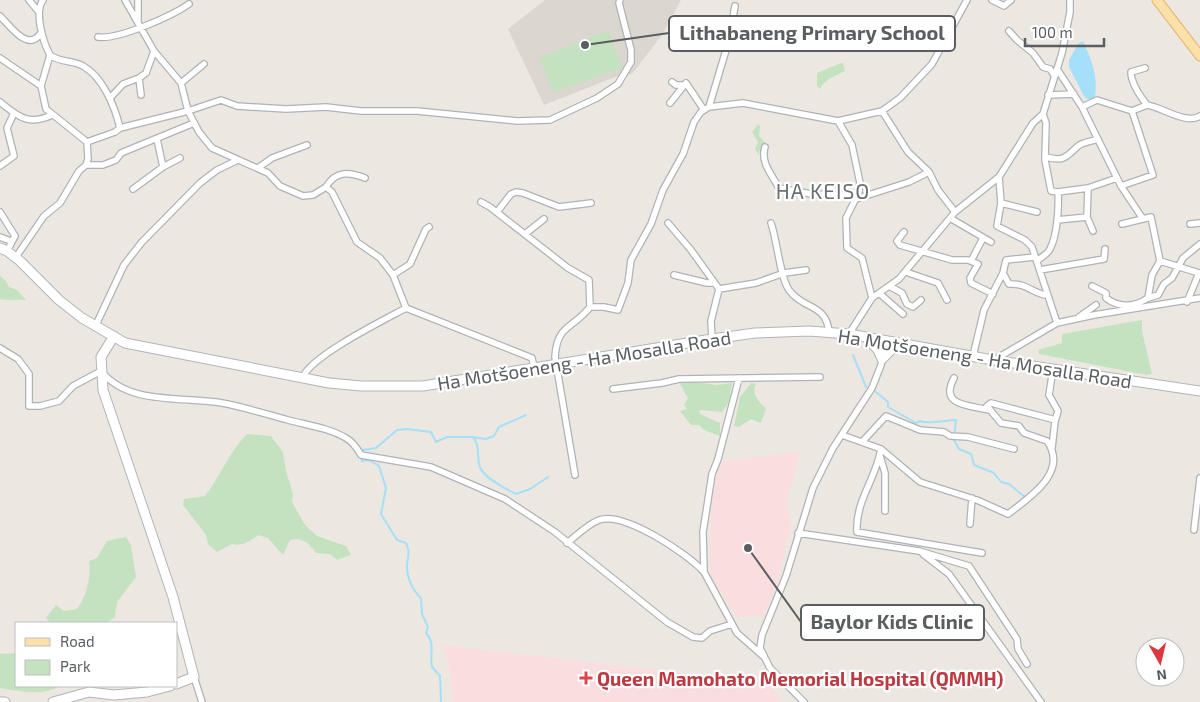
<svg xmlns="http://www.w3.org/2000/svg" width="1200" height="702" font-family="'Exo 2',sans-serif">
  <rect width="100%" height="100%" fill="#ece8e1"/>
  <path fill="#dbd7d0" d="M 545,0 L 681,0 L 662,35 L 632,74 L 618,76 L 544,105 L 508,29 Z"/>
  <path fill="#f9dddf" d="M 800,451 L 787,502 L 791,527 L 775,589 L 763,616 L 737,617 L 710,575 L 711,493 L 721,462 Z
    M 442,645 L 770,683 L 781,702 L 453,702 L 449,665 Z"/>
  <path fill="#c4e2bf" d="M 608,30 L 622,68 L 554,92 L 539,58 Z
    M 841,63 L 843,63 L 845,71 C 835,76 826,78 820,89 L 817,86 L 817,73 Z
    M 758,124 L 760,126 L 759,136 L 766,143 L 762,151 L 759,150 L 759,155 L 755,149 L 758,142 L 752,132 Z
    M 0,276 L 6,281 L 9,287 L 17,290 L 26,300 C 16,299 11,301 0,299 Z
    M 1142,320 L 1142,331 L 1152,374 L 1147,375 L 1039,354 L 1038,350 L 1062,343 L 1062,334 Z
    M 686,381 L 717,385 L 732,383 L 729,401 L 722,412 L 699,410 L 700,414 L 720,423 L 720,436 L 704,430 L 699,425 L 691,425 L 680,411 L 687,409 L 684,405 L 688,398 L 679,382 Z
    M 751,383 L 756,384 C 751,393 759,403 766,408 L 761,423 L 751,419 L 739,427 L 734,426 L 740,397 Z
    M 247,434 L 271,436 L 283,452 L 286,471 L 293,494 L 292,502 L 305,525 L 317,536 L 346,546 L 351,555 L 337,560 L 330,554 L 316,553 C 309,543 303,537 290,540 L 283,555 L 268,538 L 258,535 C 251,540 242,547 232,544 L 217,552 L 208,544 L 206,535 L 183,505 L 184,499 L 205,496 C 220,477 229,452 247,434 Z
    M 126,537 L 131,545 L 136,577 L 117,602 L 115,617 L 106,623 L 51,623 L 46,618 L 56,605 L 64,611 L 77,609 C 87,595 91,578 89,561 L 97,558 L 107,541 Z
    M 16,653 L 16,686 L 60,686 C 40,697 21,691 0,688 L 0,654 Z"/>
  <path fill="#a5dff8" d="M 1083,41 C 1092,61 1098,76 1095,98 L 1091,100 L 1085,98 L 1069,67 L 1069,60 L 1078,44 Z"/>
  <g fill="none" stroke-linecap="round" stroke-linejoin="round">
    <path stroke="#a5dff8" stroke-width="2" d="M 853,355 L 866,387
      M 876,392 L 888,402 L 888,407 L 916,423 L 920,421 C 929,425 945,420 956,420 L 954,440 L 959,449 L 971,454 L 974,465 L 994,473 L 1001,482 L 1009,484 L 1025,497
      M 473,437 L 486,439 L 494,436 L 499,427 L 526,415
      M 362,452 L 363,450 L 376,448 L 397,430 L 407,429 L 431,432 L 436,442 L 447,437 L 473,437 C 480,445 477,455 479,464 C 481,477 506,489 516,494 L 530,489 L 548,477
      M 361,456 L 362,461 L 369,460 L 379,466 L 386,488 L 381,514 L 397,540 L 406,543 C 411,553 407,557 407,567 C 407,578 413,591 421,598 L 422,614 L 428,627 L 426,633 C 436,643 429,655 432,667 L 440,676 L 441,702"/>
    <g stroke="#afb3b6" stroke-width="8">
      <path id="street" d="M 29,0 L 38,11
        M 43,0 C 34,12 43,42 50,55 L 41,86 L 46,109 L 87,142 L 115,132 L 120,128 C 115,107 103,77 83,66 C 73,60 60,63 50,55
        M 125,0 L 154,51 L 181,83 L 188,111 L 199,132 L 212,148 L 268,173 L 280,186 L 303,196 L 313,195 L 326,187 L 332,192 L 357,242 L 380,258 L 393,275 L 406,308 L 532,358 L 534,367
        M 138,0 L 138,21
        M 992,0 L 1004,6 L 1011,0
        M 0,16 C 10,26 28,52 40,34
        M 1009,31 L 1017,40 L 1033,53 L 1043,67 L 1050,69 L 1054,75
        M 98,37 C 118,40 172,16 189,4
        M 0,58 L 41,86
        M 1145,68 L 1131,72 C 1131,83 1140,96 1147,105
        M 1057,69 L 1082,107
        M 139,78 L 146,73 L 154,51
        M 672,82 L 676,85 L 683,85
        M 181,83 L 204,64
        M 1048,95 L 1074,94
        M 111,97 L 123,84 L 139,78 L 141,95
        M 0,102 C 19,117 28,126 52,115
        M 670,103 L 686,83 L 704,110
        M 709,107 L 729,40 L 735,6
        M 882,111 L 908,152 L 929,172 L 938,190 L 955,212
        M 838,121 L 852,145 L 860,183 L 859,192 L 846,218 L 847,248 L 862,258 L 872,298
        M 120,128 L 188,111 L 221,100 L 237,106 L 286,109 L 326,107 L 361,111 L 417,111 L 517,121 L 550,120 L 597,98 L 618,84 L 631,62 L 631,50 L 619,3 L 620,0
        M 765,147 C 760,162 772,175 779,188 L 811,194 L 844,195 L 856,199 L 909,182 L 929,172
        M 1046,157 C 1064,162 1066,157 1078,146 C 1083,142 1093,141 1098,139
        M 86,165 L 103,165 L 116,160 L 121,153 L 194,123
        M 0,166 L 14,156 L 7,128 L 14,113
        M 163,167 L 180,158
        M 258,168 L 272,158 L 307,145
        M 999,177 L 1001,203 L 997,226 L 1025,240 L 1032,247 L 1057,323
        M 1121,186 L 1153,175 L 1132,111
        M 326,187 C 336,170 350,172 365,178
        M 1088,188 L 1087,217 L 1093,231
        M 133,189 L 163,167 L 157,139
        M 1058,192 L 1088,188 L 1117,178
        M 481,202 L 490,207 L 568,268 L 589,280 L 590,307 L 604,307 L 618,310 L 628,283 L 631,260 L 651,224 L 663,190 L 683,154 L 694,122 L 701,112 L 709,107 L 743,103 L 838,121 L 882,111 L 900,98 L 932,64 L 967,0
        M 1001,203 L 1037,212
        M 0,212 L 15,236 L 7,251
        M 497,212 L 511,194 L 516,192 L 523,193 L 559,207 L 591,203
        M 950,218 L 991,242
        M 1143,219 L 1121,186 L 1082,107 L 1097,100 L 1132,111 L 1147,105 C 1162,107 1186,125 1200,116
        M 1057,220 L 1087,217
        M 668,223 L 691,250 L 719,289 L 711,321 L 712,339
        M 771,223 C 777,240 780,277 789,290 C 803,310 827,303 829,333
        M 1122,224 L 1151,217 L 1160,261 L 1199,273 L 1187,302
        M 1190,224 L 1200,223
        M 904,232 L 897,241 L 900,245 L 952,260 L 968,260 L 978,264 L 970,278 L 971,283 L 993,294
        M 525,234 L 544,219
        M 0,237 L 11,241
        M 16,257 L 44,216 L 60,203 L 79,171 L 86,165 L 88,159 L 87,142
        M 1038,260 C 1041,257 1048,254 1050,249 C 1057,236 1059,208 1058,192 L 1051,191 L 1045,160 L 1046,123 L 1043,114
        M 971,261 L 983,238
        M 1040,270 L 1104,259 L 1105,249
        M 906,272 L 938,283 L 947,300
        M 1003,273 L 1009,284 C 1027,283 1032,293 1046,295
        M 393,275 L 410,264 L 426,229 L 429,227
        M 674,275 L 707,283 L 713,283
        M 1092,286 L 1106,293 L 1106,298 C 1119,308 1134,307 1148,298 L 1152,275 L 1160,261
        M 891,287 L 902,293 L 907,304 L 913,307 L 921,300
        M 719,289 L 756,283 L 784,273 L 806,270
        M 879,293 L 903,314
        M 1148,298 L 1158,295 L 1164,284 L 1172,278 L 1183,258 L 1200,244
        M 1079,317 L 1096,305
        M 95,327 L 124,265 L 142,242 L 200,183 L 217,170 L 238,160
        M 849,334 L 872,298 L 899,279 L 955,212 L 999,177 L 1033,123 L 1043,114 L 1062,53 L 1070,12 L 1070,0
        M 0,348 L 18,359 L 29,374 L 29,406 L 40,406 L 59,401 L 73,386 L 101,371 C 129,406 183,396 222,403 C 244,407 266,414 288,420 C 307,425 329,428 346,438 C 353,442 357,448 361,455 L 431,467 L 505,499 L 555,532 L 667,622 L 693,637 L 702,638 L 710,631 L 732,624
        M 973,356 L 984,310 L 1003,273 L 1006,260 L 1035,257
        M 994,360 L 1057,323 L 1094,315 L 1200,298
        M 1053,369 L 1049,395 L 1058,411 L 1055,421
        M 303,377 C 311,356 384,320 406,308
        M 739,378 L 718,459 L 712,474 L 703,532 L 704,572 L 737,633 L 763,656
        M 954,378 C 939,406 968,405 989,410
        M 613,389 L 662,383 L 679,379 L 820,377
        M 842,435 L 881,449 L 920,482 L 977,500 L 1008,514 C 1030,497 1069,472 1047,441 L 1024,433 L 1019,426 L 1001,423 L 987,406 L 991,403 L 1052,419 L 1055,421 L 1052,448
        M 862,442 L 886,416 L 920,430 L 944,432 L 950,436 L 968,437 L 1014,449
        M 881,449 C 876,479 855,501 857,532 L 982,553
        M 880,456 L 885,473 L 885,511
        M 575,475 L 555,357 C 557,324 573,329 590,307
        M 970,524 L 972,498
        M 1194,530 L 1200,478
        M 798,533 L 919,551 L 969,566 L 1017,639 L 1018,649 L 1027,664
        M 567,543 C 576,536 588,524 599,520 C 624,511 688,554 704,572
        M 923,554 L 949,574 L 1041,702
        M 194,677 L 202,702
        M 804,702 L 770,668 L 760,648 L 762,635 L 786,576 L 813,488 L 833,448 L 872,388 L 881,365 L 886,342"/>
    </g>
    <g stroke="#b1b5b8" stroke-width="11">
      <path id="secondary" d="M 0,248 L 7,251 L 20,261 L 59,300 L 82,318 L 125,343 L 329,383 L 361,386 L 423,386 L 712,339 L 755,333 L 809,331 L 849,334 L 993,360 L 1200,391
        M 114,336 L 101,357 L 103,390 L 173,597 L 194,677 L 176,684
        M 867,338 L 878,350 L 882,359 L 892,349 L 902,345
        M 0,702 L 5,702
        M 53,702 L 89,692 L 114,695 L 147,692 L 170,686"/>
    </g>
    <g stroke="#e6af60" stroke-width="11">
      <path id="primary" d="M 1157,0 L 1200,56"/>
    </g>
    <use href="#street" stroke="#fff" stroke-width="5.5"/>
    <use href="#secondary" stroke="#fff" stroke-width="9"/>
    <use href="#primary" stroke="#f9e1a9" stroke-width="9"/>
  </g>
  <path fill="#e0444e" stroke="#fff" stroke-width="2" d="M583.5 670.5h5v5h5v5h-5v5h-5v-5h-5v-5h5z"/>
  <g text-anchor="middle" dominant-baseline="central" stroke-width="4.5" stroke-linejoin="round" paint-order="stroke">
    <g font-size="19" fill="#5a5e61" stroke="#fff">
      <text transform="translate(985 358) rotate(9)">Ha Motšoeneng - Ha Mosalla Road</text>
      <text transform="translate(584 360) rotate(-9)">Ha Motšoeneng - Ha Mosalla Road</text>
    </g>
    <g font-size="19" font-weight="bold" fill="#be3a42" stroke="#fff" text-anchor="start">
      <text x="597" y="678">Queen Mamohato Memorial Hospital (QMMH)</text>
    </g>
    <g font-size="21" letter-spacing="1" fill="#6b7073" stroke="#fff">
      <text x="823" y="190">HA KEISO</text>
    </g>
  </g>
  <path fill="none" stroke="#5a5e61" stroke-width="2" d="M585 45L669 33M748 548L801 622"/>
  <g fill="#5a5e61" stroke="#fff" stroke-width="2">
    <circle cx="585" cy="45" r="5"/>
    <circle cx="748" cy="548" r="5"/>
  </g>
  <g fill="#fff" stroke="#5a5e61" stroke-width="2">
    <rect x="669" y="16" width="286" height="35" rx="5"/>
    <rect x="801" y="605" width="183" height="35" rx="5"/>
  </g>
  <g font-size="20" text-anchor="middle" font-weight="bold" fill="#5a5e61">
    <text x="812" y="40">Lithabaneng Primary School</text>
    <text x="892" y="629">Baylor Kids Clinic</text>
  </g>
  <rect x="15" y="622" width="162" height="65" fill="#ffffff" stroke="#bdbfc0"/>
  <rect x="25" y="638" width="25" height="8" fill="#f9e1a9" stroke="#bdbfc0"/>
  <text x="60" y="647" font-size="15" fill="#5a5e61">Road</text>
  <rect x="25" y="660" width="25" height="15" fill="#c4e2bf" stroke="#bdbfc0"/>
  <text x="60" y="672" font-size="15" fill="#5a5e61">Park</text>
  <g transform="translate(1160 662) rotate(172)"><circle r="24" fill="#ffffff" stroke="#bdbfc0"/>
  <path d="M0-4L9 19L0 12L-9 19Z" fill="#dc3740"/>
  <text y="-8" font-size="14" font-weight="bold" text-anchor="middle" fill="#5a5e61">N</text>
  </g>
  <path d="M1025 38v8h79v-8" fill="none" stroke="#5a5e61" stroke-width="2.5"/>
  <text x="1032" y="38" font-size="15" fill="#5a5e61" stroke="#ffffff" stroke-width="4" paint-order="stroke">100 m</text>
</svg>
